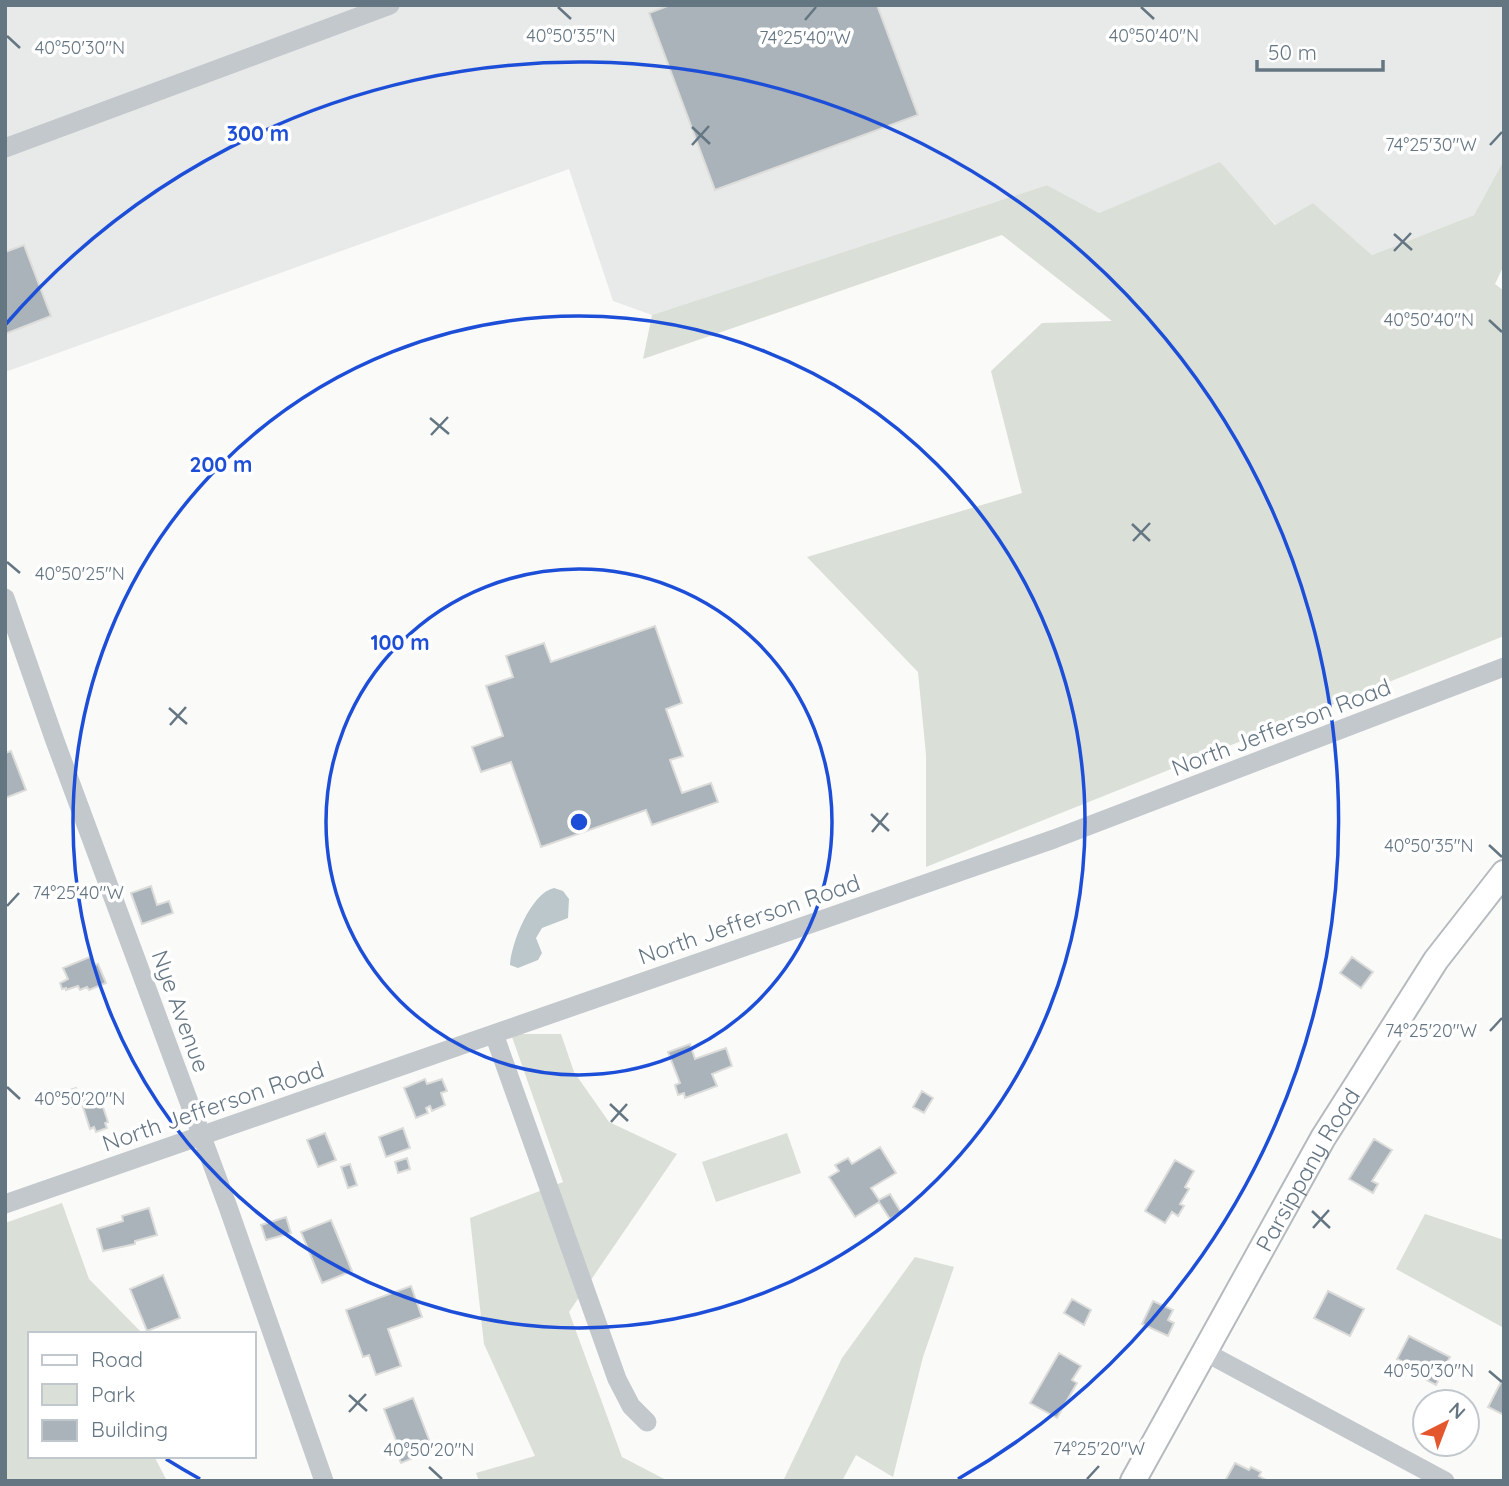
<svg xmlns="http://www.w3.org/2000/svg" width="1509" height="1486" font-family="Quicksand,sans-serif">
  <rect width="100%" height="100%" fill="#fafaf8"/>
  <path fill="#e8e9e9" d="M 5,5 L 1504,5 L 1504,160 L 1474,215 L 1372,255 L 1313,203 L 1276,225 L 1219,163 L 1099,213 L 1047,185 L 652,315 L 613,301 L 569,169 L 5,372 Z"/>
  <path fill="#dadfd7" d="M 1504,160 L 1504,265 L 1495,284 L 1504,291 L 1504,636 L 926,867 L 926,755 L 918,672 L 807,557 L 1022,493 L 991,371 L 1042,323 L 1112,321 L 1002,235 L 643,359 L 652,315 L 1047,185 L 1099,213 L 1220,162 L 1275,225 L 1313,203 L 1372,255 L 1474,215 Z
    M 511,1034 L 561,1034 L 574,1072 L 609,1122 L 677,1154 L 569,1312 L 622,1457 L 668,1481 L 479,1481 L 476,1473 L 535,1456 L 484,1344 L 470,1218 L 563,1182 Z
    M 787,1133 L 801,1173 L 716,1202 L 702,1162 Z
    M 62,1203 L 89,1279 L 143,1334 L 30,1334 L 30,1456 L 154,1456 L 167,1481 L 5,1481 L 5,1223 Z
    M 1425,1214 L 1504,1240 L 1504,1328 L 1396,1269 Z
    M 915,1257 L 954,1267 L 923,1357 L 893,1477 L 856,1455 L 842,1481 L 783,1481 L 842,1358 Z"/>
  <path fill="#bbc7cb" d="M 554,888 L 563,891 L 569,899 L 568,918 L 542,928 L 536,938 L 542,953 L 538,960 L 518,968 L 510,965 C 511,943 531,893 554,888 Z"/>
  <path fill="#aab3b9" stroke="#dcdcda" stroke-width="2" d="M 670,5 L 877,5 L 918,115 L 715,190 L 649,13 Z
    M 24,245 L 51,316 L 5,334 L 5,252 Z
    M 655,626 L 682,703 L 666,709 L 683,756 L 670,760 L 682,793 L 711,783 L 718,802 L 652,825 L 646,810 L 541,847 L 511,762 L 481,772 L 472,747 L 503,736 L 486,686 L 513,677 L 506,656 L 544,643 L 551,662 Z
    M 11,751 L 26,790 L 5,798 L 5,753 Z
    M 151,886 L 157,905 L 169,901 L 173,913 L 142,924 L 131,893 Z
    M 92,956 L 95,965 L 98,964 L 106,983 L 89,990 L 87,987 L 80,990 L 78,986 L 66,990 L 66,988 L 62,989 L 60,983 L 68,979 L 63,968 Z
    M 1352,957 L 1373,972 L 1361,988 L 1340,973 Z
    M 690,1044 L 695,1059 L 726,1048 L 732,1066 L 712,1074 L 717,1086 L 685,1098 L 684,1093 L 678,1095 L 675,1085 L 680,1083 L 668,1052 Z
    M 425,1079 L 427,1084 L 442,1079 L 447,1091 L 441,1093 L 445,1105 L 432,1111 L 430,1106 L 426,1108 L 428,1113 L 416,1118 L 404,1088 Z
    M 76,1088 L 80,1099 L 92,1095 L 95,1103 L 101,1101 L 108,1122 L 105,1123 L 107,1128 L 96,1132 L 94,1127 L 90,1129 L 82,1104 L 72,1107 L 67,1091 Z
    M 922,1091 L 933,1098 L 924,1113 L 913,1107 Z
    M 403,1128 L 410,1148 L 386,1157 L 379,1137 Z
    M 325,1133 L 336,1160 L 318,1167 L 307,1140 Z
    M 1374,1139 L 1392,1150 L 1372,1181 L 1378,1184 L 1373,1193 L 1349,1179 Z
    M 880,1147 L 896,1173 L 871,1188 L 879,1200 L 890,1194 L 901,1212 L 890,1219 L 879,1202 L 855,1217 L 829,1177 L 839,1171 L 835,1165 L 848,1158 L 852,1164 Z
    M 407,1158 L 410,1169 L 398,1173 L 395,1162 Z
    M 1175,1160 L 1194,1171 L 1185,1187 L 1189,1189 L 1180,1204 L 1184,1206 L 1178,1216 L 1172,1212 L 1165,1223 L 1145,1211 Z
    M 350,1164 L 357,1185 L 348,1188 L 341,1167 Z
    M 149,1208 L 157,1235 L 135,1241 L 135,1244 L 103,1251 L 97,1229 L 123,1221 L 122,1216 Z
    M 286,1217 L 291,1233 L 266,1240 L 261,1225 Z
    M 331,1220 L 352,1271 L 322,1283 L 301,1232 Z
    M 163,1275 L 180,1318 L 147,1331 L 130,1289 Z
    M 411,1286 L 422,1317 L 388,1329 L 401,1366 L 376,1375 L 369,1355 L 363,1357 L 346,1310 Z
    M 1328,1291 L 1364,1309 L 1350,1336 L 1314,1318 Z
    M 1072,1299 L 1091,1310 L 1084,1325 L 1064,1313 Z
    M 1153,1301 L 1173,1310 L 1168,1320 L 1174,1323 L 1168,1336 L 1142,1324 Z
    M 1409,1336 L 1450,1357 L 1436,1385 L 1413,1373 L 1415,1368 L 1397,1359 Z
    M 1059,1353 L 1081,1366 L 1072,1380 L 1077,1383 L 1057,1418 L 1030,1403 Z
    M 1502,1380 L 1504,1381 L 1504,1415 L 1488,1407 Z
    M 413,1398 L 433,1450 L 401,1463 L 393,1444 L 397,1443 L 384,1409 Z
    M 1235,1463 L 1249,1470 L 1251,1467 L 1261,1472 L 1259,1476 L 1268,1481 L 1225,1481 Z"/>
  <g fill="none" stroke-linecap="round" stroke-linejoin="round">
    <g stroke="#b5babe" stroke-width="28">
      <g id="major">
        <path id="s1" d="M 1133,1481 L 1323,1138 L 1436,960 L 1504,873"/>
      </g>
    </g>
    <path stroke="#c3c8cc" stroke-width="19" d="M 5,148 L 390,5
      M 5,598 L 55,741 L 228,1207 L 324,1481
      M 494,1034 L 617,1379 L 631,1406 L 647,1422
      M 5,1204 L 1054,839 L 1504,667
      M 1205,1352 L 1445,1481"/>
    <use href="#major" stroke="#fff" stroke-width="24"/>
  </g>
  <path fill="none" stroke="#657683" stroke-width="2.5" d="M 558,7 L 571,19M 1141,7 L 1154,19M 805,20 L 816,7M 7,36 L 20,48M 692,127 L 710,144M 692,145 L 709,126M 1490,145 L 1502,132M 1394,234 L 1412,250M 1394,251 L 1411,233M 1489,320 L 1502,332M 430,418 L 449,434M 431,435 L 448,417M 1132,524 L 1150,541M 1133,541 L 1150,523M 7,562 L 20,573M 169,708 L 187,724M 170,725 L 186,707M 871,814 L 889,831M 872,832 L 888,813M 1489,845 L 1502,857M 7,906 L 19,893M 1490,1031 L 1502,1018M 7,1087 L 20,1099M 610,1104 L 628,1121M 611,1122 L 627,1104M 1312,1211 L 1330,1228M 1313,1228 L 1329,1210M 1489,1371 L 1502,1382M 349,1395 L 367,1411M 349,1412 L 366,1394M 429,1467 L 442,1479M 1087,1479 L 1099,1466"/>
  <g fill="none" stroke="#1d4ed8" stroke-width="3.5">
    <circle cx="579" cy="822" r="253"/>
    <circle cx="579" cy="822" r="506"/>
    <path d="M200 1479A759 759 0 0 1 166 1459M6 324A759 759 0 1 1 958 1479"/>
  </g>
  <g text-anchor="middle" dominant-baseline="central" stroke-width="7" stroke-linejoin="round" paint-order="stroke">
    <g font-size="23" fill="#657683" stroke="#fff">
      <text transform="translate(1281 727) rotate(-21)">North Jefferson Road</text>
      <text transform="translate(749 919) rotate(-19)">North Jefferson Road</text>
      <text transform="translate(181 1011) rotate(70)">Nye Avenue</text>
      <text transform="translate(213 1106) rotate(-19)">North Jefferson Road</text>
      <text stroke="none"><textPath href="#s1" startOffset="357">Parsippany Road</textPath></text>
    </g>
  </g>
  <g font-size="18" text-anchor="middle" fill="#657683" stroke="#fff" stroke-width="7" stroke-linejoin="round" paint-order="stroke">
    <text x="1154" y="42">40°50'40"N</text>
    <text x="571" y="42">40°50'35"N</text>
    <text x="805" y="44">74°25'40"W</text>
    <text x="80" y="54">40°50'30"N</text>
    <text x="1431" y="151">74°25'30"W</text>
    <text x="1429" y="326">40°50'40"N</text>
    <text x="80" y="580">40°50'25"N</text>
    <text x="1429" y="852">40°50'35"N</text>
    <text x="78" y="899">74°25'40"W</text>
    <text x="1431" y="1037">74°25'20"W</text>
    <text x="80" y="1105">40°50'20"N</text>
    <text x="1429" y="1377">40°50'30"N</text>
    <text x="1099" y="1455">74°25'20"W</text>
    <text x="429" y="1456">40°50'20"N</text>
  </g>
  <circle cx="579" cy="822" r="10" fill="#1d4ed8" stroke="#fff" stroke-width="3.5"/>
  <g font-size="21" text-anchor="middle" font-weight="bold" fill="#1d4ed8" stroke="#fff" stroke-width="7" stroke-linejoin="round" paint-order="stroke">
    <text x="258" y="141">300 m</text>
    <text x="221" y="472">200 m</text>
    <text x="400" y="650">100 m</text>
  </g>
  <rect width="1509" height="1486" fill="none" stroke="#657683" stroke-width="14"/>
  <rect x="28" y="1332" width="228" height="126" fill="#ffffff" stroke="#c1c8cd" stroke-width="2"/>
  <rect x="42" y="1355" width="35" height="10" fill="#ffffff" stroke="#c1c8cd" stroke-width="2"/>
  <text x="91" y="1367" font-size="21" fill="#657683">Road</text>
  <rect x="42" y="1384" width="35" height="21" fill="#dadfd7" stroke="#c1c8cd" stroke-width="2"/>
  <text x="91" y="1402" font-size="21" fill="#657683">Park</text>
  <rect x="42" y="1420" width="35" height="21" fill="#aab3b9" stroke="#c1c8cd" stroke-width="2"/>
  <text x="91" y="1437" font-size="21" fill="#657683">Building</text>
  <g transform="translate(1446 1423) rotate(42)"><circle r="33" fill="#ffffff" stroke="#c1c8cd" stroke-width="2"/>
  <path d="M0-5L12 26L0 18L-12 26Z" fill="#e4572e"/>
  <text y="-10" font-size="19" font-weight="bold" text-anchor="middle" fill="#657683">N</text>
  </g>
  <path d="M1257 60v10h126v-10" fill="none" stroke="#657683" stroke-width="3.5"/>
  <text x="1268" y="60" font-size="21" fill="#657683" stroke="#ffffff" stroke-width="5" paint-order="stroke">50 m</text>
</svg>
